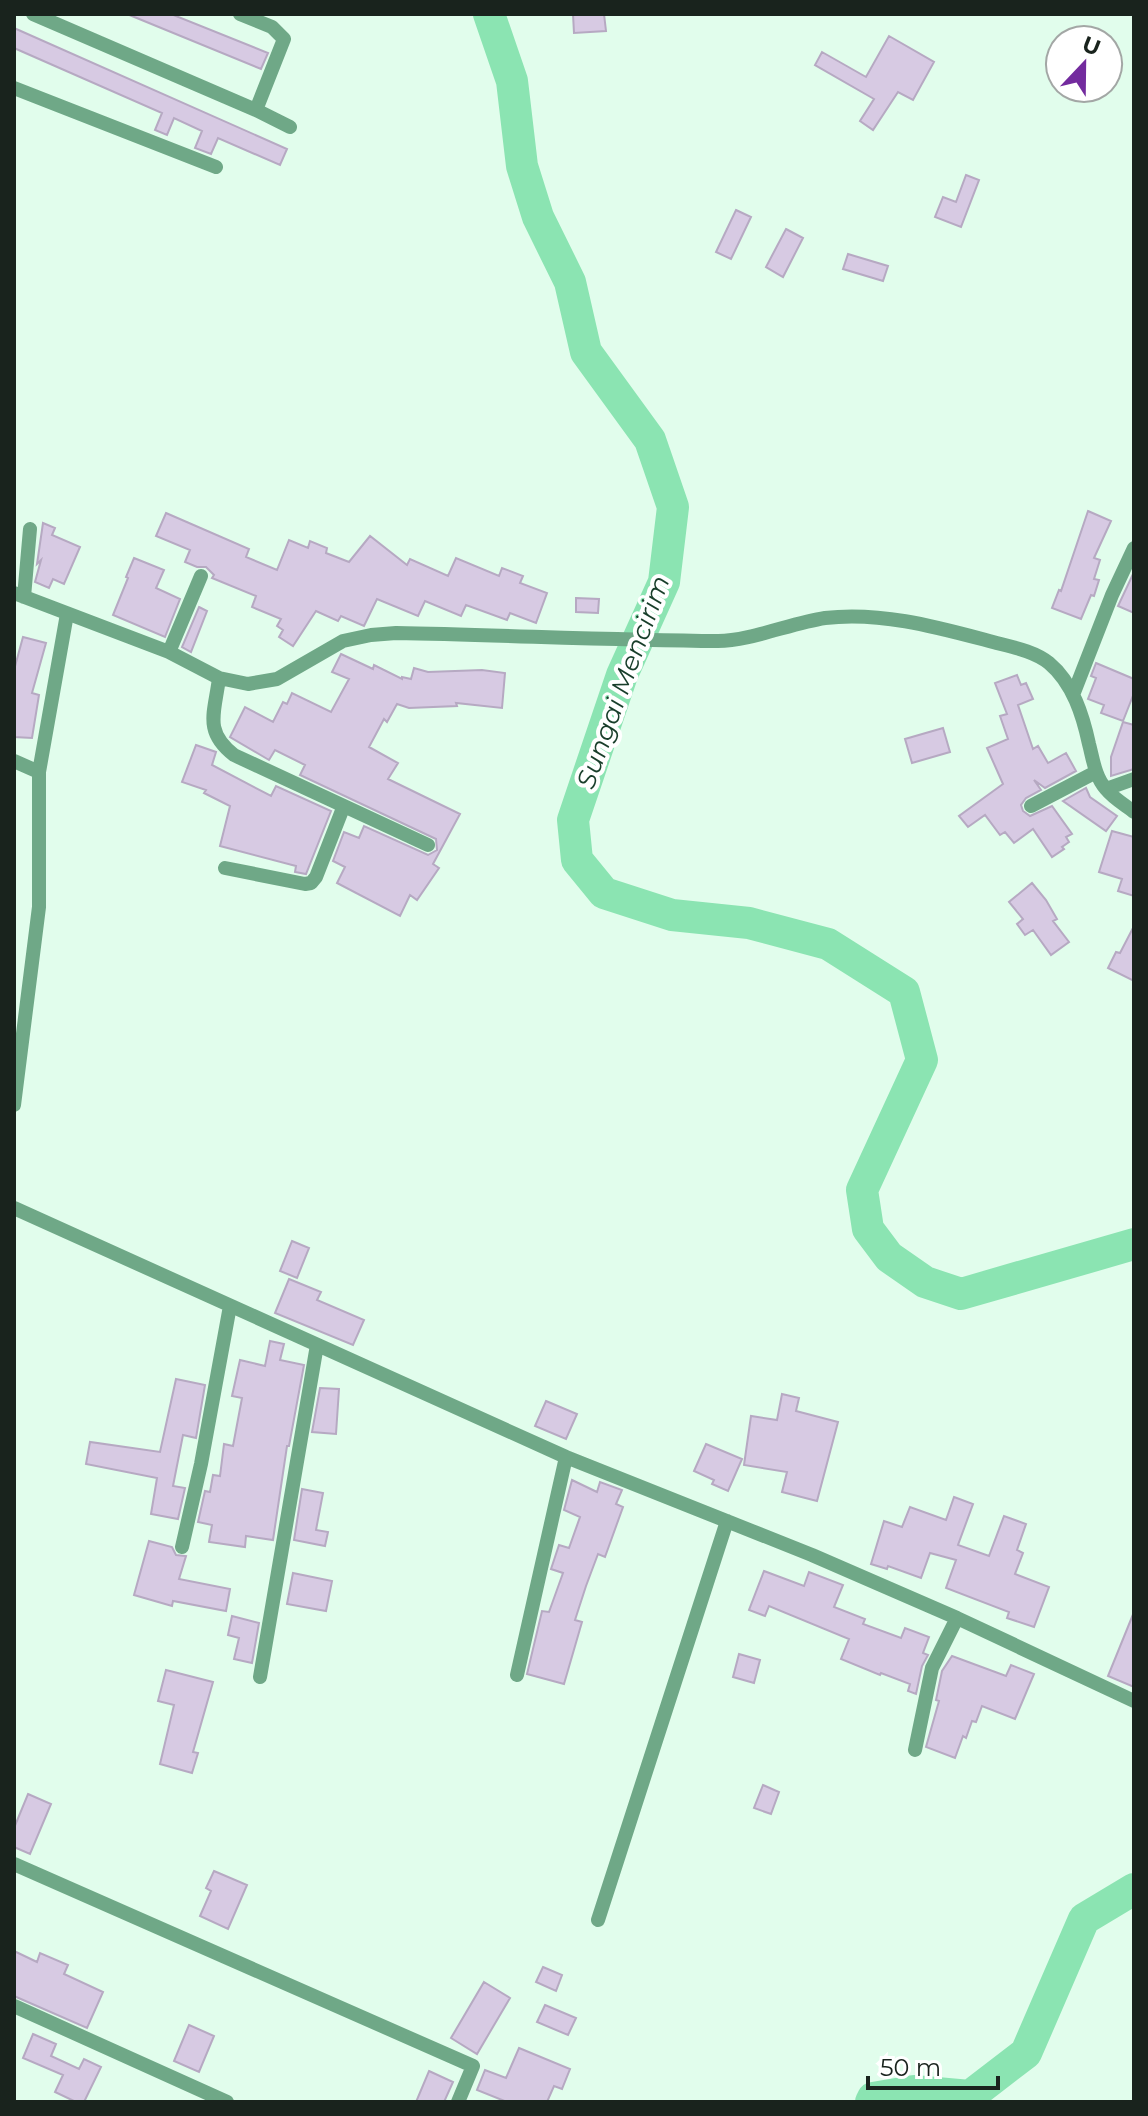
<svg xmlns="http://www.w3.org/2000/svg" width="1148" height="2116" font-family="Montserrat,sans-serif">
  <rect width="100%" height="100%" fill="#e1fdec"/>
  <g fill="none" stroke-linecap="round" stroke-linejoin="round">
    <path stroke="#8be4b2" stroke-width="32" d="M 489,14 L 512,81 L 522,166 L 538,217 L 570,282 L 586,352 L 650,440 L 673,507 L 664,582 L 622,675 L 573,820 L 577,860 L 604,893 L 672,915 L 749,923 L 828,944 L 904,992 L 922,1060 L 862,1190 L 868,1229 L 889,1257 L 925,1282 L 961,1294 L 1134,1244
      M 871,2102 L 873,2098 L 914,2091 L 970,2096 L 1026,2053 L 1084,1919 L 1134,1889"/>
  </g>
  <path fill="#d7cae3" stroke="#b6a9c2" stroke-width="2" d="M 127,14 L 171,14 L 268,53 L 261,69 Z
    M 573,14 L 604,14 L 606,31 L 574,33 Z
    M 14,28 L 287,149 L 280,165 L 218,138 L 211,154 L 195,148 L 202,131 L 174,118 L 167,135 L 155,130 L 162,113 L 14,48 Z
    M 889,36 L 934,62 L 913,100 L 898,92 L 873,130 L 860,121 L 874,99 L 815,65 L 822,52 L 866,77 Z
    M 966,175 L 979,180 L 961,227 L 935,217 L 943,197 L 956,202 Z
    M 736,210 L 751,217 L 731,259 L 716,252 Z
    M 786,229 L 803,238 L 783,277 L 766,267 Z
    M 848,254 L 888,266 L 883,281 L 843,269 Z
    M 1088,511 L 1111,521 L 1094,558 L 1100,560 L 1094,579 L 1099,580 L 1094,596 L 1091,595 L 1081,619 L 1052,608 L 1059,590 L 1061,591 Z
    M 166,513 L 249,549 L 246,557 L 277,570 L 289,540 L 308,548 L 310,541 L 327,548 L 326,553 L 349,562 L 370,536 L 407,565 L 410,559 L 448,576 L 456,558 L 499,576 L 502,568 L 523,576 L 520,583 L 547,593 L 536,623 L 510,613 L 507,620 L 466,605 L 461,616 L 425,601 L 418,616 L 377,599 L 364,626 L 341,616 L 338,621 L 316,611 L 293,646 L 279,637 L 283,630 L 277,626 L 281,619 L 252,607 L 256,596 L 212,578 L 214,575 L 206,567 L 197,567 L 185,562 L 190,550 L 156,536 Z
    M 43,523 L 55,528 L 52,535 L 80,547 L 64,584 L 53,579 L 49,588 L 35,582 L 41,560 L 37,564 Z
    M 134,558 L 164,570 L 156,588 L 180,599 L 165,637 L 113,615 L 128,578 L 126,577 Z
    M 1134,572 L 1134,613 L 1118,606 Z
    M 576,598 L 599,599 L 598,613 L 576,612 Z
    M 199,607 L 207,611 L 191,652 L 182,647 Z
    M 23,637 L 46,643 L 32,693 L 39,695 L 32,738 L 14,737 L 14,670 Z
    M 341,654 L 373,669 L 374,665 L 402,679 L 402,677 L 411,679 L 414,668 L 428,672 L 482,670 L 505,673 L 502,708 L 456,703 L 457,706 L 409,708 L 397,704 L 387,722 L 384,719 L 369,747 L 398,763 L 388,779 L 460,814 L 433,864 L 439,868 L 417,900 L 410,895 L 400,916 L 337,883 L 345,867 L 333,861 L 344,832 L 359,838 L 364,826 L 428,855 L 437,850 L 436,839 L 300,775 L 305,765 L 275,750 L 269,760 L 230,737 L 245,707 L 273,722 L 283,702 L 287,704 L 292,693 L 331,712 L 349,679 L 332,672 Z
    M 1096,663 L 1134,679 L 1134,693 L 1123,721 L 1101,713 L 1104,705 L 1088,699 L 1096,678 L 1091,676 Z
    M 1017,675 L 1021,685 L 1026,683 L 1033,699 L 1018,705 L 1033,749 L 1038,746 L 1048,763 L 1066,753 L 1076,771 L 1045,788 L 1034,780 L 1041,790 L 1026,798 L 1021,805 L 1023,811 L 1030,816 L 1052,806 L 1072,834 L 1066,837 L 1069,842 L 1062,847 L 1064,849 L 1052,857 L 1033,829 L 1014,843 L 1005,832 L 1000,835 L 985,815 L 968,827 L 959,816 L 1003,784 L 987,748 L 1008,739 L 1000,716 L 1007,714 L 995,683 Z
    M 1123,722 L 1134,725 L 1134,769 L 1111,776 L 1111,757 Z
    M 943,728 L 950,752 L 912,763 L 905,739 Z
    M 196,745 L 216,752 L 212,765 L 271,796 L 276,786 L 331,811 L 306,874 L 295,872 L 296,866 L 220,846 L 230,806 L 204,793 L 206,790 L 182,782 Z
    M 1086,788 L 1090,797 L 1117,816 L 1106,831 L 1063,801 Z
    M 1112,831 L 1134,837 L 1134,896 L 1118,891 L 1122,879 L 1099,872 Z
    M 1032,883 L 1046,900 L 1057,919 L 1053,921 L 1069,942 L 1051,955 L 1033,930 L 1025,935 L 1017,924 L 1023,919 L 1009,902 Z
    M 1134,926 L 1134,981 L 1108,968 L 1116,952 L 1120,953 Z
    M 292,1241 L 309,1248 L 297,1278 L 280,1271 Z
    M 289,1279 L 321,1292 L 317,1300 L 364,1320 L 353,1345 L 275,1313 Z
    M 270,1341 L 284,1344 L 280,1360 L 304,1365 L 289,1446 L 287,1446 L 273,1540 L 246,1536 L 245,1547 L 209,1542 L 212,1525 L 198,1522 L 205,1491 L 210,1492 L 213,1475 L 220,1476 L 224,1444 L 233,1446 L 242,1398 L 232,1396 L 240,1360 L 265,1366 Z
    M 176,1379 L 205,1385 L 196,1438 L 183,1435 L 173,1486 L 185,1488 L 178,1519 L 151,1514 L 157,1478 L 86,1464 L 90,1442 L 160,1452 Z
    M 320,1388 L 339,1389 L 336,1434 L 312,1432 Z
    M 782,1394 L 799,1398 L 796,1411 L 838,1422 L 817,1501 L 782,1492 L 787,1472 L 744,1465 L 751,1416 L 777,1420 Z
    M 546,1401 L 577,1414 L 566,1439 L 535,1426 Z
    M 706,1444 L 742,1459 L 728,1491 L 712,1484 L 714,1480 L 694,1471 Z
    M 572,1480 L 597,1492 L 600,1482 L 622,1490 L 616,1504 L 623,1507 L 605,1557 L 598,1554 L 586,1586 L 575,1620 L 582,1622 L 564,1684 L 527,1674 L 542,1611 L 549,1612 L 563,1573 L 551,1569 L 559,1545 L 569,1548 L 580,1517 L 564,1510 Z
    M 302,1489 L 323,1493 L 316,1530 L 328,1532 L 325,1546 L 294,1540 Z
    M 954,1497 L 973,1504 L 958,1545 L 989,1556 L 1004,1516 L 1026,1524 L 1017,1550 L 1023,1553 L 1015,1574 L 1049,1587 L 1034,1627 L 1007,1618 L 1009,1612 L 946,1588 L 956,1560 L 930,1553 L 921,1578 L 888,1566 L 887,1569 L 871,1564 L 884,1521 L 902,1527 L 910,1507 L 946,1520 Z
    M 149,1541 L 172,1547 L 176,1555 L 186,1556 L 179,1579 L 230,1589 L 226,1611 L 173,1601 L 172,1606 L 134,1595 Z
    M 764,1571 L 804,1586 L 809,1572 L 843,1585 L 834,1607 L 865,1619 L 863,1624 L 901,1638 L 905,1628 L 929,1637 L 923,1653 L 928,1655 L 922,1666 L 916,1694 L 908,1691 L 910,1684 L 881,1673 L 880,1675 L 841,1659 L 849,1639 L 769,1606 L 765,1616 L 749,1610 Z
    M 293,1573 L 332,1581 L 326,1611 L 287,1604 Z
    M 1134,1612 L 1134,1687 L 1108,1676 Z
    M 232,1616 L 259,1623 L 252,1663 L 234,1659 L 239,1638 L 228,1635 Z
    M 739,1654 L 760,1660 L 754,1683 L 733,1677 Z
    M 952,1656 L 1006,1676 L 1011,1665 L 1034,1674 L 1015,1719 L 982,1706 L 976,1722 L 972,1721 L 966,1738 L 963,1736 L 955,1758 L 926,1747 L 939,1701 L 936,1700 L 942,1671 Z
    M 166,1670 L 213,1682 L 193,1752 L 198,1753 L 192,1773 L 160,1764 L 174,1705 L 158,1701 Z
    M 763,1785 L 779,1792 L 771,1814 L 754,1808 Z
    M 28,1794 L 51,1804 L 30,1854 L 14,1847 L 14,1828 Z
    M 214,1871 L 247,1885 L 228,1929 L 200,1916 L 211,1891 L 206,1888 Z
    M 14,1951 L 37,1962 L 40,1953 L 68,1965 L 64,1974 L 103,1992 L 87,2028 L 14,1996 Z
    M 543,1967 L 562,1975 L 556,1991 L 536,1982 Z
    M 484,1982 L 510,1998 L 477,2054 L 451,2038 Z
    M 545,2005 L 576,2018 L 568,2035 L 537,2022 Z
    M 189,2025 L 214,2036 L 199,2072 L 174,2061 Z
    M 33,2034 L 56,2044 L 51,2056 L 79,2069 L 84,2059 L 101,2067 L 84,2102 L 76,2102 L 55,2092 L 63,2075 L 23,2058 Z
    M 519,2048 L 570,2069 L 562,2089 L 554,2086 L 547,2102 L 507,2102 L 477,2090 L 485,2070 L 506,2078 Z
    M 429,2071 L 453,2082 L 444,2102 L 416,2102 Z"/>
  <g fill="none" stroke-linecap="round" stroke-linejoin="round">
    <path stroke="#6fa887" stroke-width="14" d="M 33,14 L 256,110 L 290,127
      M 240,14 L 272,27 L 284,39 L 256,110
      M 14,88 L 216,167
      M 14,593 L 169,652 L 219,678 L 248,684 L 277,679 L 343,641 L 371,635 L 396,633 C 503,635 611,640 718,641 C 749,641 792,623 825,618 C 881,611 940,628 993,642 C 1012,647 1034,651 1049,663 C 1073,683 1083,716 1089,744 C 1093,759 1095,777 1106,789 C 1113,798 1125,805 1134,812
      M 24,597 L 30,529
      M 169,652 L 201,576
      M 219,678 C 215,712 203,731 234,755 L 428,845
      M 1073,695 L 1112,595 L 1134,548
      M 14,761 L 39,772
      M 1106,789 L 1134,779
      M 1031,806 L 1096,772
      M 225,868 L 305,884 L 311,883 L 316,877 L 343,808
      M 14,1105 L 39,907 L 39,772 L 67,614
      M 14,1208 L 566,1457 L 812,1555 L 957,1618 L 1134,1701
      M 182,1547 L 201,1464 L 230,1306
      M 517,1675 L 566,1457
      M 260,1677 L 317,1345
      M 915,1750 L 932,1668 L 957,1618
      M 14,1864 L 473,2066 L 458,2102
      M 598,1920 L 727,1521
      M 14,2006 L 227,2102"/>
  </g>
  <g text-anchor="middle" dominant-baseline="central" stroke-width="8" stroke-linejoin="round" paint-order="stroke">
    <g font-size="26" font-style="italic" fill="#183e2a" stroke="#fff">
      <text transform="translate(623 682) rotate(-70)">Sungai Mencirim</text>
    </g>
  </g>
  <rect width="1148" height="2116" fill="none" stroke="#19231d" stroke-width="32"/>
  <g transform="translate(1084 64) rotate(22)"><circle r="38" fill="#ffffff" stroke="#a3a7a5" stroke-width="2"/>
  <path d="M0-6L14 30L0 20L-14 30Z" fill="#732b9e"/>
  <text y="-12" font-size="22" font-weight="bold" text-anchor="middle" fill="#19231d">U</text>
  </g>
  <path d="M868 2076v12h130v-12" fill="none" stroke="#19231d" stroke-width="4"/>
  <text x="880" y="2076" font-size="24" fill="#19231d" stroke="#ffffff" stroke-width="6" paint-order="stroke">50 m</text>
</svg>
